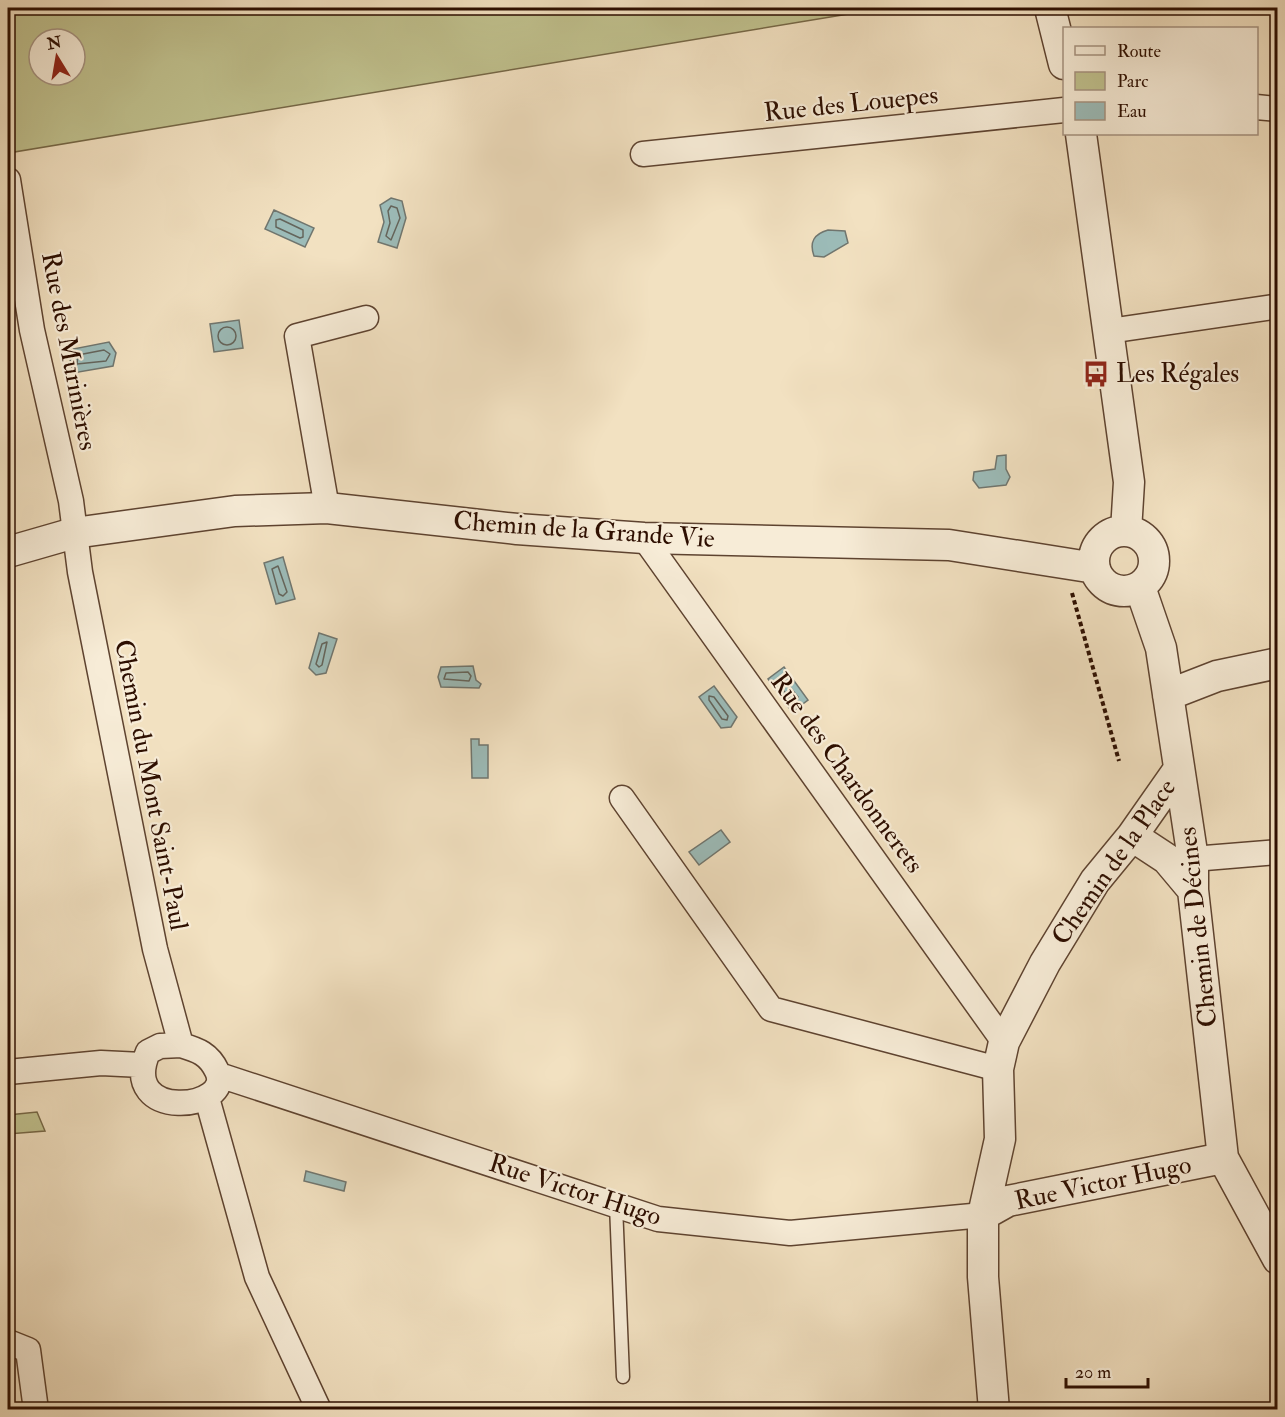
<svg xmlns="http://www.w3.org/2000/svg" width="1285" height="1417" font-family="'IM FELL Double Pica',serif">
  <rect width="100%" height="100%" fill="#f2e1c1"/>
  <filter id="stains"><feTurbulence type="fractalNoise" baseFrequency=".00333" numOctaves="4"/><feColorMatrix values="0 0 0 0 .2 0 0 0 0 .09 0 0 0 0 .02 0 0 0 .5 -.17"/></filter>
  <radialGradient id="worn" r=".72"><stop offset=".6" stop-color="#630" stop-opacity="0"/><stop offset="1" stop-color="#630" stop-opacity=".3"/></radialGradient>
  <path fill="#c0c18e" stroke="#766847" stroke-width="1.5" fill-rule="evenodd" d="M 8,8 L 885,8 L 8,153 ZM 39,39 L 75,39 L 75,75 L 39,75 Z
    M 37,1112 L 45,1131 L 8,1134 L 8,1115 Z"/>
  <path fill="#9cbcb9" stroke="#70766f" stroke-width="1.5" d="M 391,198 L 402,201 L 406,218 L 397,248 L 378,242 L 384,222 L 380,205 Z
    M 274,210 L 314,228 L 305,247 L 265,229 Z
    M 828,230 L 845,231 L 848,243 L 824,257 L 814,256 C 809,242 814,234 828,230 Z
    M 239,320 L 243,348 L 214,352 L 210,324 Z
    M 109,342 L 116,353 L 113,366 L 73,373 L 68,350 Z
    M 1006,455 L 1006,469 L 1010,477 L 1006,485 L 979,488 L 973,480 L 974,472 L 995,469 L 997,456 Z
    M 283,557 L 295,599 L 276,604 L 264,563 Z
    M 319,633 L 337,639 L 326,673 L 316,675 L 309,668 Z
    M 473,666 L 476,680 L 481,684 L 479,688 L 441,687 L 438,677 L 441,667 Z
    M 784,667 L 808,700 L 792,712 L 768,679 Z
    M 714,686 L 737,717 L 731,727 L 721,728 L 699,697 Z
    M 471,739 L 479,739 L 479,745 L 488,745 L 488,778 L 472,778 Z
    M 721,830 L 730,842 L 699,865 L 689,852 Z
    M 306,1171 L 346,1182 L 344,1191 L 304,1181 Z"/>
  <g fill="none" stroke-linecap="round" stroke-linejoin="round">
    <path stroke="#64655c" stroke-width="1.5" d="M 391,206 L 397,208 L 400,218 L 391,240 L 386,236 L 390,223 L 388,211 Z
      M 280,219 L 303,230 L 303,237 L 300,238 L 276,227 L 276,220 Z
      M218 336a9 9 0 1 1 18 0a9 9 0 1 1-18 0Z
      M 104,350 L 110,354 L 106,361 L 77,364 L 78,355 Z
      M 278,566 L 287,592 L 283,596 L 279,594 L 272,569 Z
      M 327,642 L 322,665 L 319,667 L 316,664 L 322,644 Z
      M 468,672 L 471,676 L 469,681 L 444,679 L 446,673 Z
      M 782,677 L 798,697 L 796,702 L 792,702 L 778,683 Z
      M 709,696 L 714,697 L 728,716 L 727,720 L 722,719 L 709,700 Z"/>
    <g stroke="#5e4330" stroke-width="15">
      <path id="service" d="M 616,1205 L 623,1377"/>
    </g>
    <g stroke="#5e4330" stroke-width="27">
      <path id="minor" d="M 1256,107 L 1278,109
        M 643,154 L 1064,110
        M 8,180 L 32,330 L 71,501 L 80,572 L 155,949 L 181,1045
        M 1109,331 L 1273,307
        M 327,508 L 297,336 L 366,318
        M 644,538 L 1004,1042
        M 622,798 L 771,1009 L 998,1069
        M 1193,859 L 1278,852
        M 181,1045 C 198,1050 209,1054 217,1071 C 236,1110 118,1123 148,1052 L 160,1046 Z
        M 8,1072 L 101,1063 L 142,1065
        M 219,1075 L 658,1219 L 790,1233 L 983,1215
        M 207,1098 L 257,1277 L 319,1410
        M 8,1342 L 28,1350 L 36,1410"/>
    </g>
    <g stroke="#5e4330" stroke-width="33">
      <path id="tertiary" d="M 1050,8 L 1064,64
        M 1081,134 L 1129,482 L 1126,531
        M1094 561a30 30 0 1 1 60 0a30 30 0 1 1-60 0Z
        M 8,552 L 74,533 L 235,511 L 327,508 L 517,529 L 644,538 L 949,545 L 1095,568
        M 1140,587 L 1161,648 L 1193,859 L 1193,890 L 1223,1158 L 1278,1259
        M 1168,695 L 1217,676 L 1278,663
        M 1132,836 L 1167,859 L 1193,890
        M 983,1215 L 1008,1201 L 1223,1158
        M 994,1410 L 983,1277 L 983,1215 L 1000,1139 L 998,1069 L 1004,1042 L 1045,963 L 1095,881 L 1132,836 L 1179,769"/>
    </g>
    <path stroke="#2d0e00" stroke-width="4" stroke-dasharray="4.5 3" stroke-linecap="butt" d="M 1072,593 L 1119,761"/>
    <use href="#service" stroke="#f7ecd7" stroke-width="12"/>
    <use href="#minor" stroke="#f7ecd7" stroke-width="24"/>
    <use href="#tertiary" stroke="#f7ecd7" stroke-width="30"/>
  </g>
  <defs>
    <g id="bus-bare" transform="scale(2.07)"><path d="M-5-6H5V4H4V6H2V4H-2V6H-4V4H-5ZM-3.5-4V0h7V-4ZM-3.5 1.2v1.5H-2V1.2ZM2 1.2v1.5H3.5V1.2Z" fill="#8f2418" stroke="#f7ecd7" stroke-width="2.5" paint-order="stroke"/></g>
  </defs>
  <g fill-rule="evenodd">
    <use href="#bus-bare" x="1096" y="374"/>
  </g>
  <g text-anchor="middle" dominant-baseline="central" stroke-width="4.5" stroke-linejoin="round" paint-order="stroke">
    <g font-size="26" fill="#2d0e00" stroke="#f7ecd7">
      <text transform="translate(851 104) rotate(-6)">Rue des Louepes</text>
      <text transform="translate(69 351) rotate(79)">Rue des Murinières</text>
      <text transform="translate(584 530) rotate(4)">Chemin de la Grande Vie</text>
      <text transform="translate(847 773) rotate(54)">Rue des Chardonnerets</text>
      <text transform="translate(151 785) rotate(79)">Chemin du Mont Saint-Paul</text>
      <text transform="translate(1114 862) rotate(-55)">Chemin de la Place</text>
      <text transform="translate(1198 927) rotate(-96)">Chemin de Décines</text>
      <text transform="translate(1103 1183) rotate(-12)">Rue Victor Hugo</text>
      <text transform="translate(575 1190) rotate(18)">Rue Victor Hugo</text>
    </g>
    <g font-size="26" fill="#2d0e00" stroke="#f7ecd7" text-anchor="start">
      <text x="1116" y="374">Les Régales</text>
    </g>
  </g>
  <rect width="1285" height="1417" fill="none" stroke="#f2e1c1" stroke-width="30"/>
  <rect x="9" y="9" width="1267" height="1399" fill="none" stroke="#2d0e00" stroke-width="3"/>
  <rect x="15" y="15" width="1255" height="1387" fill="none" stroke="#2d0e00" stroke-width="1.5"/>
  <rect x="1063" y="27" width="195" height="108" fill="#f7ecd7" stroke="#a69381" stroke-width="1.5"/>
  <rect x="1075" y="46" width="30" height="9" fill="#f7ecd7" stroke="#a69381" stroke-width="1.5"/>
  <text x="1117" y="57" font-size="18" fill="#2d0e00">Route</text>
  <rect x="1075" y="72" width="30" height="18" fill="#c0c18e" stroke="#a69381" stroke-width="1.5"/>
  <text x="1117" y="87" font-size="18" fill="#2d0e00">Parc</text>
  <rect x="1075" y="102" width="30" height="18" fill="#9cbcb9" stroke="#a69381" stroke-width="1.5"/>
  <text x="1117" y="117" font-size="18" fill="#2d0e00">Eau</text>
  <g transform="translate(57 57) rotate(349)"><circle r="28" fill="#f7ecd7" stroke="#a69381" stroke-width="1.5"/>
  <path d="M0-4.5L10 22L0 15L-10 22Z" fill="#8f2418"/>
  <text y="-9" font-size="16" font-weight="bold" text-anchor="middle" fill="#2d0e00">N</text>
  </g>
  <path d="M1066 1378v9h82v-9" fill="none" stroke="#2d0e00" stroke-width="3"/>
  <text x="1075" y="1378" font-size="18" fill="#2d0e00" stroke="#f7ecd7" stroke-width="4.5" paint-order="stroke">20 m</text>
  <rect width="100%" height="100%" filter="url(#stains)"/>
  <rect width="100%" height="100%" fill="url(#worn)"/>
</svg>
